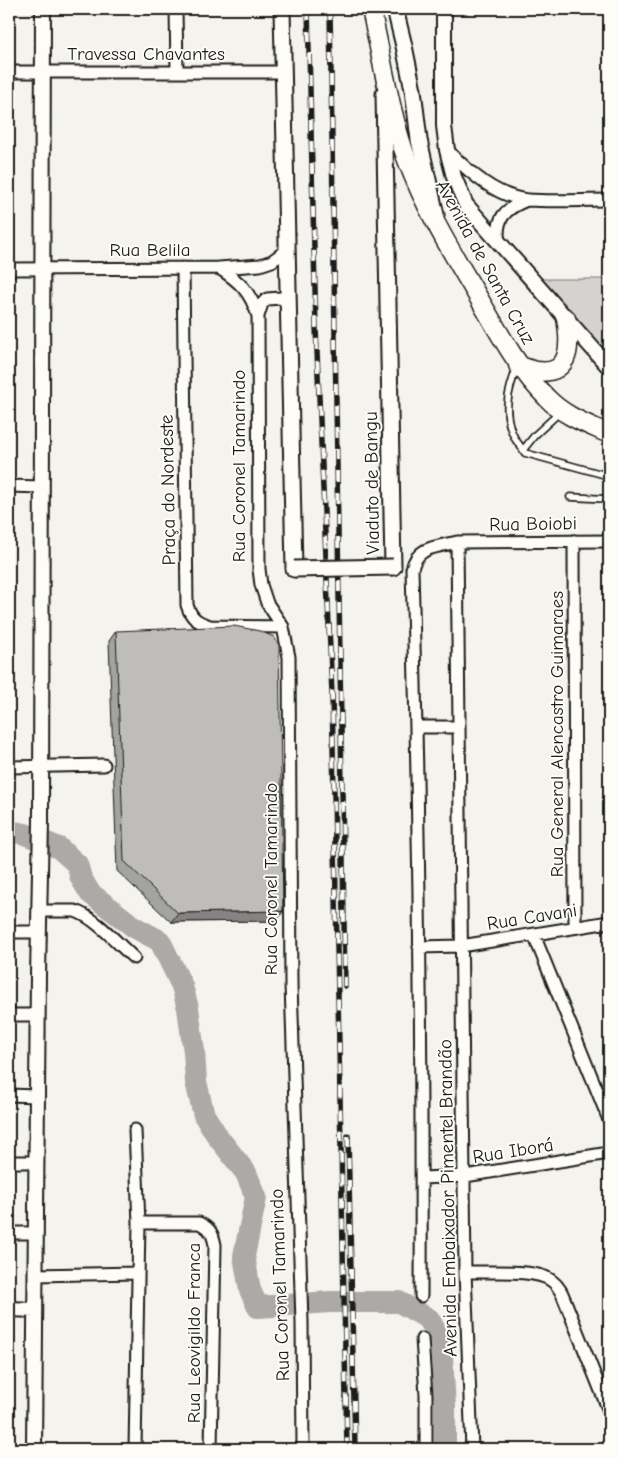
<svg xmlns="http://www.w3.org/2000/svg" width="618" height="1458" font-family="'Comic Neue',sans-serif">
  <rect width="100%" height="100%" fill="#f4f3ee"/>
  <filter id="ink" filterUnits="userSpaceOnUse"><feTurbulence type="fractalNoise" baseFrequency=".02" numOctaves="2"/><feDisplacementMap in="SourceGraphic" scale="10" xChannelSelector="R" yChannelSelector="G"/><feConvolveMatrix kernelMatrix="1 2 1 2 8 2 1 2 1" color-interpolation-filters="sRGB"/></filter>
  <g filter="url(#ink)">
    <path fill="#d4d3cf" stroke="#787876" d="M 542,279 L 609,279 L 609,359 Z"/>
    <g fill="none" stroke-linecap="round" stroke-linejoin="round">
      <path stroke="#abaaa6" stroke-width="22" d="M 9,831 L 25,834 L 59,848 L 77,864 L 81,878 L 90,893 L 134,927 L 160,941 L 182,986 L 188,1008 L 194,1052 L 196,1082 L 204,1115 L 218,1137 L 246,1173 L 256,1197 L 244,1256 L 250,1290 L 258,1307 L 330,1302 L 399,1302 L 429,1319 L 441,1341 L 445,1407 L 445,1449"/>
      <g stroke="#1c1c1c" stroke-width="9">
        <path id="service" d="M 517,367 C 508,391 502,412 514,437 C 517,443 522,447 525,453 L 609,476
          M 523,450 L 535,435 L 560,412
          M 570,497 L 609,499"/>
      </g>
      <g stroke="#1c1c1c" stroke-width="15">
        <path id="minor" d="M 176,9 L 177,71
          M 9,72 L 284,72
          M 447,150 C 469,172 496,197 528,200 C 554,202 582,200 609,200
          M 499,244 C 495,219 504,209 527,200
          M 183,268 L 187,605 C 191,618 197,622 210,626 L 283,627
          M 219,268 C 240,282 250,291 258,316 L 259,569 L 261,585 L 267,603 L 283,627 L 289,657 L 291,984 L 302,1322 L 303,1449
          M 9,269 L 219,268 L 260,265 L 272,261 L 287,250
          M 258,316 L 262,304 L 267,299 L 281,298 L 285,301 L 288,308
          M 9,486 L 41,487
          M 574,541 L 575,927
          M 457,542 L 609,541
          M 417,727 L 459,727
          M 9,767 L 104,765
          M 39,911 L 75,911 C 96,918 117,943 134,958
          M 9,932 L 38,932
          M 534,935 L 609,1120
          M 419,947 L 461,946 L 609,922
          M 9,1015 L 38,1015
          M 9,1095 L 37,1096
          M 135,1130 L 139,1223 L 135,1449
          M 9,1162 L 36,1162
          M 422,1178 L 465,1176 L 609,1153
          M 139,1223 L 199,1223 C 210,1228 213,1234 215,1245 L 211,1449
          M 9,1233 L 35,1233
          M 465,1272 C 487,1273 536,1268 552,1281 C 559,1286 562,1293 565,1301 L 609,1411
          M 35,1275 L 138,1273
          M 421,1296 C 422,1054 419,811 412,569 C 417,546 437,547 457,542 L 465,1272 L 472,1449
          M 422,1339 L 426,1395 L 426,1449"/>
      </g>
      <g stroke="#1c1c1c" stroke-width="18">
        <path id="tertiary" d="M 444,9 L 444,126 L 447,150 L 454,177 L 466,205 L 609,367
          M 9,1309 L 34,1310
          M 34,1449 L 38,975 L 41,821 L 43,9"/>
      </g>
      <g stroke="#1c1c1c" stroke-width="19">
        <path id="secondary" d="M 282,9 L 294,569
          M 395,9 L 404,46 L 413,90 L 419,140 L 436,215
          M 384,94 L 393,567"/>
      </g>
      <g stroke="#1c1c1c" stroke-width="21">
        <path id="primary" d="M 371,9 C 382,58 390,113 407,160 C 425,208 451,251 477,295 C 498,331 517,368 547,398 C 564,416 587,424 609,434
          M 518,365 C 524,367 531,370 537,371 C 573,376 570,341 566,318"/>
      </g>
      <use href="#service" stroke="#fdfcf7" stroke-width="5.5"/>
      <use href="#minor" stroke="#fdfcf7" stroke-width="11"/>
      <use href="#tertiary" stroke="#fdfcf7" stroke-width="14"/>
      <use href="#secondary" stroke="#fdfcf7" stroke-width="15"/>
      <use href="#primary" stroke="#fdfcf7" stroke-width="18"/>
      <g stroke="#1c1c1c" stroke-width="5.5">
        <path id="rail" d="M 308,9 L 316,328 L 332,694 L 347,1449
          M 330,9 L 345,986
          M 348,1136 L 355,1449"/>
      </g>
      <use href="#rail" stroke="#fdfcf7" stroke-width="4" stroke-dasharray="11" stroke-linecap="butt"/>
      <g stroke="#1c1c1c" stroke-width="19" stroke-linecap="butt">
        <path id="secondary-bridge" d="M 294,569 L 393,567"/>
      </g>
      <use href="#secondary-bridge" stroke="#fdfcf7" stroke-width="15"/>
    </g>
    <path fill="#a3a3a0" stroke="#1c1c1c" d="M 116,631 L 283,911 L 277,921 L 171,922 L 117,871 L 109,641 Z"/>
    <path fill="#858482" stroke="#1c1c1c" d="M 283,911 L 277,921 L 171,922 L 178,913 Z"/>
    <path fill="#bebdba" stroke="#1c1c1c" d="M 234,626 L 260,631 L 274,637 L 279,645 L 283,911 L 178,913 L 124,861 L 116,631 Z"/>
  </g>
  <g text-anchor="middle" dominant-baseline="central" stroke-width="4" stroke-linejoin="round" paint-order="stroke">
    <g font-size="19" fill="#1c1c1c" stroke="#fdfcf7">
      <text x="146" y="54">Travessa Chavantes</text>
      <text x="150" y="250">Rua Belila</text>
      <text transform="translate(485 262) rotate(61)">Avenida de Santa Cruz</text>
      <text transform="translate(239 466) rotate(-90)">Rua Coronel Tamarindo</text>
      <text transform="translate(372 483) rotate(-91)">Viaduto de Bangu</text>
      <text transform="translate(168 490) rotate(-91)">Praça do Nordeste</text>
      <text transform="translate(533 524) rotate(-1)">Rua Boiobi</text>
      <text transform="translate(557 734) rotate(-90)">Rua General Alencastro Guimaraes</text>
      <text transform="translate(271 879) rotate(-90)">Rua Coronel Tamarindo</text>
      <text transform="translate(532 917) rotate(-9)">Rua Cavani</text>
      <text transform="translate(513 1151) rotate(-9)">Rua Iborá</text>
      <text transform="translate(448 1198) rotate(-91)">Avenida Embaixador Pimentel Brandão</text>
      <text transform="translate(280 1285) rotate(-92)">Rua Coronel Tamarindo</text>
      <text transform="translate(194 1333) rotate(-90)">Rua Leovigildo Franca</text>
    </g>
  </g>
  <rect width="618" height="1458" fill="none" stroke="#fdfcf7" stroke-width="30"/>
  <rect x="15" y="15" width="588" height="1428" fill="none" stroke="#1c1c1c" stroke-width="2" filter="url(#ink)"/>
</svg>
